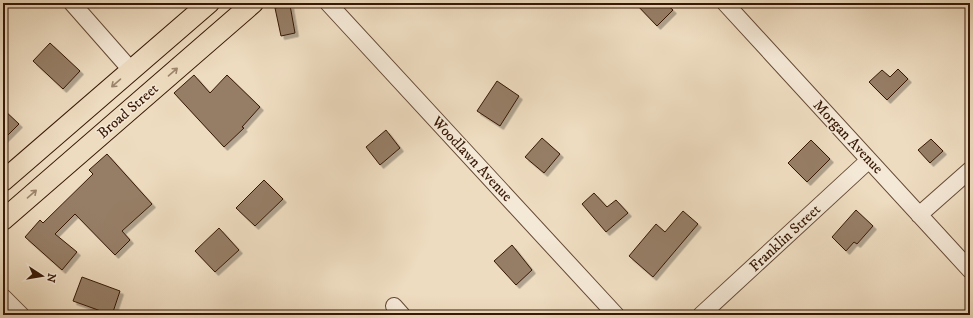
<svg xmlns="http://www.w3.org/2000/svg" width="973" height="318" font-family="'IM FELL DW Pica',serif">
  <defs>
    <filter id="shadow"><feDropShadow dx="3.5" dy="3.5" stdDeviation="0" flood-color="#0004"/></filter>
  </defs>
  <rect width="100%" height="100%" fill="#eedcc0"/>
  <filter id="stains"><feTurbulence type="fractalNoise" baseFrequency=".005" numOctaves="4"/><feColorMatrix values="0 0 0 0 .2 0 0 0 0 .09 0 0 0 0 .02 0 0 0 .5 -.17"/></filter>
  <radialGradient id="worn" r=".72"><stop offset=".6" stop-color="#630" stop-opacity="0"/><stop offset="1" stop-color="#630" stop-opacity=".3"/></radialGradient>
  <path fill="#967e66" stroke="#371805" filter="url(#shadow)" d="M 635,3 L 665,3 L 673,10 L 657,26 Z
    M 290,5 L 295,33 L 281,36 L 275,8 Z
    M 50,43 L 80,71 L 63,89 L 33,61 Z
    M 898,69 L 908,79 L 887,100 L 869,82 L 882,70 L 890,77 Z
    M 194,75 L 210,93 L 227,75 L 260,107 L 242,127 L 244,128 L 224,147 L 174,93 Z
    M 497,81 L 519,96 L 500,126 L 477,111 Z
    M 3,109 L 19,124 L 3,140 Z
    M 386,130 L 400,148 L 380,165 L 366,147 Z
    M 542,138 L 560,154 L 544,173 L 525,157 Z
    M 931,139 L 943,151 L 930,163 L 918,150 Z
    M 811,140 L 830,159 L 807,182 L 788,163 Z
    M 107,154 L 152,204 L 122,231 L 130,240 L 115,255 L 75,214 L 55,234 L 77,252 L 62,270 L 25,237 L 40,220 L 43,223 L 93,174 L 89,170 Z
    M 264,180 L 283,199 L 255,226 L 236,208 Z
    M 594,193 L 607,207 L 616,200 L 628,213 L 606,232 L 582,204 Z
    M 856,210 L 873,226 L 857,244 L 854,242 L 846,251 L 832,237 Z
    M 683,211 L 698,224 L 653,277 L 629,256 L 656,224 L 665,232 Z
    M 219,228 L 239,250 L 215,272 L 195,251 Z
    M 512,245 L 532,270 L 516,285 L 494,261 Z
    M 82,277 L 120,291 L 112,315 L 73,301 Z"/>
  <g fill="none" stroke-linecap="round" stroke-linejoin="round">
    <g stroke="#654934" stroke-width="18">
      <path id="minor" d="M 72,3 L 131,70
        M 328,3 L 616,315
        M 725,3 L 970,270
        M 919,215 L 970,170
        M 3,297 L 21,315
        M 394,306 L 402,315
        M 701,315 L 869,160"/>
    </g>
    <g stroke="#371805" stroke-width="22">
      <path id="major" d="M 3,181 L 209,3
        M 3,220 L 253,3"/>
    </g>
    <use href="#minor" stroke="#f4e8d6" stroke-width="16"/>
    <use href="#major" stroke="#eedcc0" stroke-width="20"/>
  </g>
  <defs><path id="oneway-shaft" d="M-6 0H5M1.5-3L5.5 0L1.5 3" fill="none" stroke-width="1.6" stroke-linecap="round" stroke-linejoin="round"/></defs>
  <g stroke="#9c846c">
    <use href="#oneway-shaft" transform="translate(173 72) rotate(-41)"/>
    <use href="#oneway-shaft" transform="translate(116 83) rotate(139)"/>
    <use href="#oneway-shaft" transform="translate(32 194) rotate(-41)"/>
  </g>
  <g text-anchor="middle" dominant-baseline="central" stroke-width="3" stroke-linejoin="round" paint-order="stroke">
    <g font-size="15" fill="#371805" stroke="#f4e8d6">
      <text transform="translate(128 111) rotate(-41)">Broad Street</text>
      <text transform="translate(848 137) rotate(47)">Morgan Avenue</text>
      <text transform="translate(472 159) rotate(47)">Woodlawn Avenue</text>
      <text transform="translate(785 238) rotate(-43)">Franklin Street</text>
    </g>
  </g>
  <rect width="973" height="318" fill="none" stroke="#eedcc0" stroke-width="16"/>
  <rect x="4" y="4" width="965" height="310" fill="none" stroke="#371805" stroke-width="2"/>
  <rect x="8" y="8" width="957" height="302" fill="none" stroke="#371805"/>
  <g transform="translate(42 276) rotate(102)" stroke="#f4e8d6" stroke-width="3" paint-order="stroke">
  <path d="M0-3L7 15L0 10L-7 15Z" fill="#371805"/>
  <text y="-6" font-size="11" font-weight="bold" text-anchor="middle" fill="#371805">N</text>
  </g>
  <rect width="100%" height="100%" filter="url(#stains)"/>
  <rect width="100%" height="100%" fill="url(#worn)"/>
</svg>
